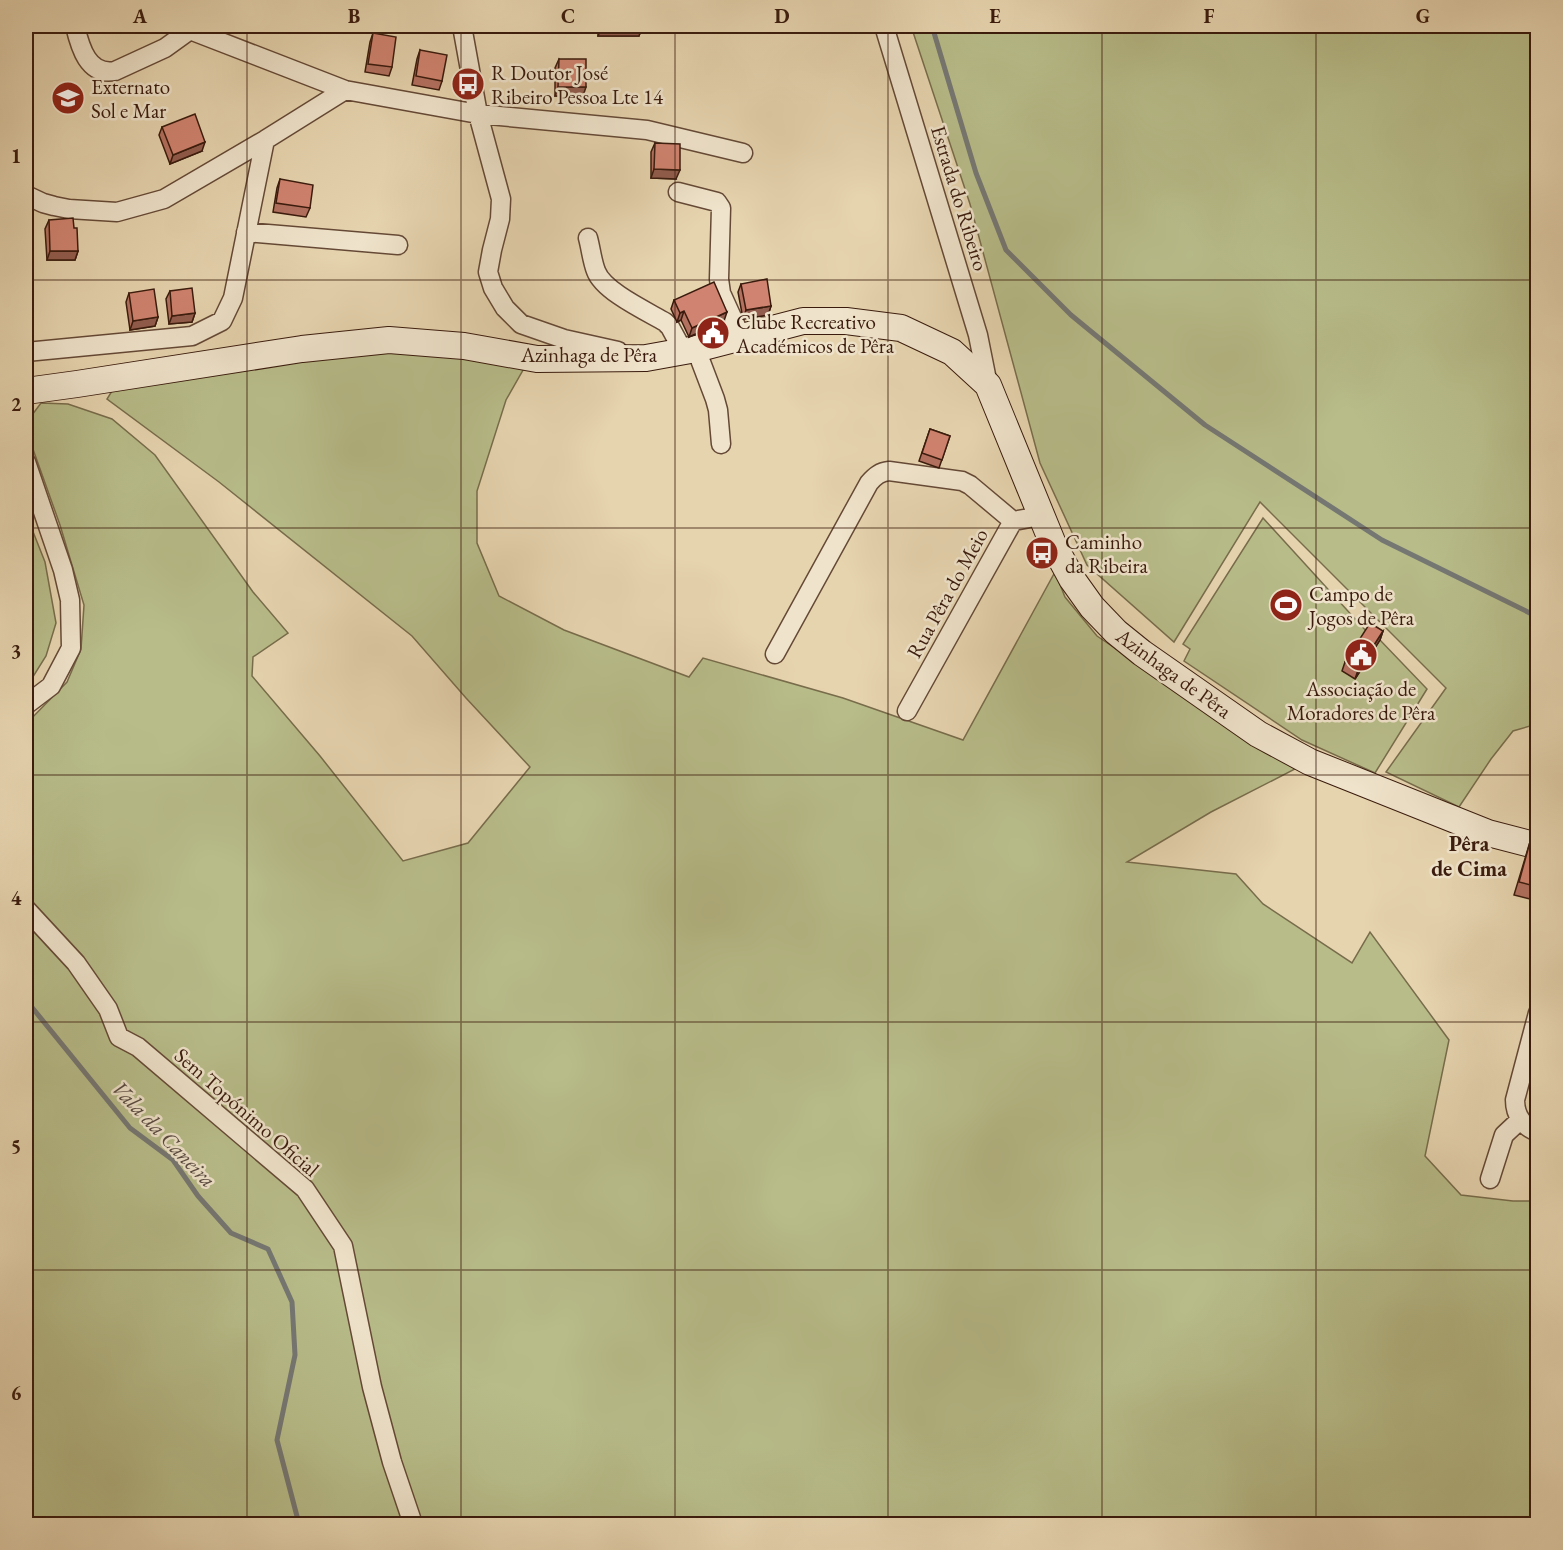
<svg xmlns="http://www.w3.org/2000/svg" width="1563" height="1550" font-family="'EB Garamond',serif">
  <rect width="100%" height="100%" fill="#e6d4af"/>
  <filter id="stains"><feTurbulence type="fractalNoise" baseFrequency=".00333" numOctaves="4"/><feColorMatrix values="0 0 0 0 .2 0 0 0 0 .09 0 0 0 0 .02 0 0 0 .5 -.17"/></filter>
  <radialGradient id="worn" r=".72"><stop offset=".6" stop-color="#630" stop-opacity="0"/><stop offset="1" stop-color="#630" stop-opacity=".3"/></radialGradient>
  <path fill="#b7bc89" stroke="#786c4b" stroke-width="1.5" d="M 911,26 L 1537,26 L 1537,724 L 1513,731 L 1491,759 L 1459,807 L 1386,772 L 1446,688 L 1260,502 L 1174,642 L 1087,565 L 1040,463 L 970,204 Z
    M 397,348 L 527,363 L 506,400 L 477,491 L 477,543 L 499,596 L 564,630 L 689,677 L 703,658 L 843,698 L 963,740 L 1055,572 L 1065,597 L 1097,636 L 1295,769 L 1211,812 L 1127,862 L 1236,874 L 1263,904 L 1352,963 L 1370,932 L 1449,1040 L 1425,1156 L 1461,1195 L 1513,1201 L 1537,1201 L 1537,1524 L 26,1524 L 26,723 L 28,722 L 67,682 L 81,649 L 84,605 L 60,525 L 29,438 L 29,419 L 41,403 L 68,404 L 112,419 L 155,455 L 253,592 L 288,633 L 253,657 L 252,676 L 320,756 L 403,861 L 468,843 L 530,767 L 466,698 L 412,636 L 219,482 L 107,399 L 115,386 Z
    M 26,514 L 45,562 L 56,623 L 46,656 L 26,688 Z
    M 1263,518 L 1367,632 L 1380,640 L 1427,689 L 1375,773 L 1302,740 L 1184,661 L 1190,649 L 1183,644 Z"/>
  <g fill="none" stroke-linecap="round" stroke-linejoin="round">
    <path stroke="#757773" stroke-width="5" d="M 932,26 L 976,173 L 1006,250 L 1071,315 L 1205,425 L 1382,540 L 1538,617
      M 26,1000 L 130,1128 L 173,1160 L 198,1196 L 231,1233 L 268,1249 L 292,1302 L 295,1355 L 277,1440 L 299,1524"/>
    <g stroke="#654936" stroke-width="21">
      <path id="street" d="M 75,26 C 80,47 88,76 115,71 L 165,48 L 190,30
        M 183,26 L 190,30 L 345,90 L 478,114 L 647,130 L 743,153
        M 462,26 L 478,114 L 501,199 L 500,219 L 492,250 L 488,272 L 493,288 L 505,308 L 521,324 L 564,339 L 618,351
        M 884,26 L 978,335 L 988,385
        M 678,192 L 717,202 L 721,208 L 719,279 L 721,293 L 741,337
        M 26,195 L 43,203 L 54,206 L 69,209 L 117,212 L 164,199 L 265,140 L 345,90
        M 246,232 L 398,245
        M 588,238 C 591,249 592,261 596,271 C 603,291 646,311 665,322 L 670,327 L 683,351
        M 696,349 L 715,399 L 718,410 L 721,444
        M 26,352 L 192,336 L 222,321 L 233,298 L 265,140
        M 26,462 L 63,570 L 70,600 L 71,648 L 51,686 L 26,705
        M 775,654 L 869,483 C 875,476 880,472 889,471 L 962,481 L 970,485 L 1013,521
        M 907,711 L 1013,521 L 1041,516
        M 26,909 L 76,963 L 108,1009 L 119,1037 L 138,1047 L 305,1189 L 343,1246 L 372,1387 L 392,1462 L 413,1524
        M 1538,1013 L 1515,1100 C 1515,1115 1523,1127 1538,1132
        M 1490,1179 L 1504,1135 L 1520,1120"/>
    </g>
    <g stroke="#3a1b0d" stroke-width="28">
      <path id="secondary" d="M 26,391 L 77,384 L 302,349 L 389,340 L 464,346 L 537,359 L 646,358 L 696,349 L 803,321 L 846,321 L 901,328 L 952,352 L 988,385 L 1053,544 L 1072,579 L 1092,607 L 1116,632 L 1142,653 L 1258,734 L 1310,762 L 1488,833 L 1538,846"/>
    </g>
    <use href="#street" stroke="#efe3cb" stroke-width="18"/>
    <use href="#secondary" stroke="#efe3cb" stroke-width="26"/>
  </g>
  <path fill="#b37160" stroke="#3a1b0d" stroke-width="1.5" d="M 598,26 L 642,26 L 642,27 L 639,36 L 598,36 Z
    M 373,33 L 392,67 L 389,76 L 365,72 L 370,42 Z
    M 420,50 L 442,81 L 439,90 L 412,85 L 417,59 Z
    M 559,59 L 583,96 L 555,96 L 555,68 Z
    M 162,127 L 202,151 L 170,164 L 159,135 Z
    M 655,143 L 676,179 L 651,178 L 651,152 Z
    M 280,179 L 310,208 L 306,217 L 273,212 L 277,188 Z
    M 49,220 L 78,251 L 75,260 L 47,260 L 45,229 Z
    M 741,284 L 771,306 L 768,315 L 743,319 L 738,292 Z
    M 170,291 L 195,313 L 192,322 L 169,324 L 166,299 Z
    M 129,293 L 158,317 L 155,326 L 130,330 L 126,302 Z
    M 674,300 L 724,321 L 689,337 L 681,320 L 677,322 L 671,309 Z
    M 930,429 L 950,436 L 939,468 L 919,461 Z
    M 1383,631 L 1380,640 L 1355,679 L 1342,671 L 1345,662 Z
    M 1530,842 L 1538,844 L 1538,901 L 1514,895 Z"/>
  <path fill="#925c4e" stroke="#3a1b0d" stroke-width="1.5" d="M 239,26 L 267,26 L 265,33 L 238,29 Z
    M 651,26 L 675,26 L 675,27 L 650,27 Z
    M 602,27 L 642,27 L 639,36 L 598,36 Z
    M 558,87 L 586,87 L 583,96 L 555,96 Z
    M 205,142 L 202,151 L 170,164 L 173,155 Z
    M 654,169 L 680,170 L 676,179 L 651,178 Z
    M 50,251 L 78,251 L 75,260 L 47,260 Z
    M 771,306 L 768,315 L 743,319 L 746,310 Z
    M 684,311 L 681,320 L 677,322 L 680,313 Z
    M 727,312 L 724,321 L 689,337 L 692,328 Z
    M 195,313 L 192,322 L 169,324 L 172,316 Z
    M 158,317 L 155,326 L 130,330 L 133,321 Z
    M 1383,631 L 1380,640 L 1355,679 L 1358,670 Z"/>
  <path fill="#d08370" stroke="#3a1b0d" stroke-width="1.5" d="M 602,26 L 642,26 L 642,27 L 602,27 Z
    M 373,33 L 396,37 L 392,67 L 368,64 Z
    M 420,50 L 447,55 L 442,81 L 416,76 Z
    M 559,59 L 586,59 L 586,87 L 558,87 Z
    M 195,114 L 205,142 L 173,155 L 162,127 Z
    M 655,143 L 680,144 L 680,170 L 654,169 Z
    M 280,179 L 313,185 L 310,208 L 276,203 Z
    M 73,218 L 74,228 L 77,228 L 78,251 L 50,251 L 49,220 Z
    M 767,279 L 771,306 L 746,310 L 741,284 Z
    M 714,282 L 727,312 L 692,328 L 684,311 L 680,313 L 674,300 Z
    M 192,288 L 195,313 L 172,316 L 170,291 Z
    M 154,289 L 158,317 L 133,321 L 129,293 Z
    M 930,429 L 950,436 L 942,460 L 922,453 Z
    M 1370,623 L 1383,631 L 1358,670 L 1345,662 Z
    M 1530,842 L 1538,844 L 1538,887 L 1519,882 Z"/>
  <path fill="none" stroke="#3a1b0d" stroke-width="1.5" stroke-opacity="0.55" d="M 247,26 L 247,1524M 461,26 L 461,1524M 675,26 L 675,1524M 888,26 L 888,1524M 1102,26 L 1102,1524M 1316,26 L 1316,1524M 26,280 L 1538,280M 26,528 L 1538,528M 26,775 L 1538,775M 26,1022 L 1538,1022M 26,1270 L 1538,1270"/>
  <defs>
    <g id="bus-disc" transform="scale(1.725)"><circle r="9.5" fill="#8f2418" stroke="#efe3cb"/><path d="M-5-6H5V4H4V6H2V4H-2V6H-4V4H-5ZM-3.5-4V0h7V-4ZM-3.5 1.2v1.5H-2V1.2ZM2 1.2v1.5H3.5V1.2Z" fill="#fff"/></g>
    <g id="school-disc" transform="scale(1.725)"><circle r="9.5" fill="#8f2418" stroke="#efe3cb"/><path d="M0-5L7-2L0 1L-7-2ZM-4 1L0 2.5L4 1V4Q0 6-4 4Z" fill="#fff"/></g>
    <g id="civic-disc" transform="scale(1.725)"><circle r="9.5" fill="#8f2418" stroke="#efe3cb"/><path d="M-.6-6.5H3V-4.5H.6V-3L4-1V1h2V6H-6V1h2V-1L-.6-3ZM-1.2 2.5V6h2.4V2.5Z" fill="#fff"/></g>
    <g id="stadium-disc" transform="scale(1.725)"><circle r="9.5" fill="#8f2418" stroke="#efe3cb"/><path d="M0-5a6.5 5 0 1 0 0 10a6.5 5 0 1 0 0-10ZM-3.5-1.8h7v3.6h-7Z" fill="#fff"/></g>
  </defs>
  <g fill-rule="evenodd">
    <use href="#bus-disc" x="468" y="84"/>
    <use href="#school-disc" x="68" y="98"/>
    <use href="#civic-disc" x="713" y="333"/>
    <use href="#bus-disc" x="1042" y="553"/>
    <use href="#stadium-disc" x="1286" y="605"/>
    <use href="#civic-disc" x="1361" y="655"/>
  </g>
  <g text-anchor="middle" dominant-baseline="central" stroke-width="5" stroke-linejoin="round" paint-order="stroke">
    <g font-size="21" fill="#3a1b0d" stroke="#efe3cb" text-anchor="start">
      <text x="491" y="72">R Doutor José<tspan x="491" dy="24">Ribeiro Pessoa Lte 14</tspan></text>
      <text x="91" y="86">Externato<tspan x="91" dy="24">Sol e Mar</tspan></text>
      <text x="736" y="321">Clube Recreativo<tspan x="736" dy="24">Académicos de Pêra</tspan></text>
      <text x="1065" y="541">Caminho<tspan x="1065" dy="24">da Ribeira</tspan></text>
      <text x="1309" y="593">Campo de<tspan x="1309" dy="24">Jogos de Pêra</tspan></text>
      <text x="1361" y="688" text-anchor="middle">Associação de<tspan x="1361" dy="24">Moradores de Pêra</tspan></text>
    </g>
    <g font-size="21" fill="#3a1b0d" stroke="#efe3cb">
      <text transform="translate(960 198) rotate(73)">Estrada do Ribeiro</text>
      <text x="589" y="354">Azinhaga de Pêra</text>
      <text transform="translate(947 593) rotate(-61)">Rua Pêra do Meio</text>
      <text transform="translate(1174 673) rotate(36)">Azinhaga de Pêra</text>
      <text transform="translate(247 1112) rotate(41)">Sem Topónimo Oficial</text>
    </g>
    <g font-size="22" font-weight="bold" fill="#3a1b0d" stroke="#efe3cb">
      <text x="1469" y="843">Pêra<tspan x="1469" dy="25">de Cima</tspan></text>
    </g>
    <g font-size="22" font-style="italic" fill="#584940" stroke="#efe3cb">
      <text transform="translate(164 1134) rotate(46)">Vala da Caneira</text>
    </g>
  </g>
  <rect width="1563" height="1550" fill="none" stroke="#e6d4af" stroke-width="66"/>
  <rect x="33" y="33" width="1497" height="1484" fill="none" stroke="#3a1b0d" stroke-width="2"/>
  <g font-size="20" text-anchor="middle" font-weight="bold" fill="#3a1b0d">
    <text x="140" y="23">A</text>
    <text x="354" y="23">B</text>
    <text x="568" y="23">C</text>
    <text x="782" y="23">D</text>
    <text x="995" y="23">E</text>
    <text x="1209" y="23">F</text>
    <text x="1423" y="23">G</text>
    <text x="16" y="163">1</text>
    <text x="16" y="411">2</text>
    <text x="16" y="658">3</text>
    <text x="16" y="905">4</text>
    <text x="16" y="1153">5</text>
    <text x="16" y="1400">6</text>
  </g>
  <rect width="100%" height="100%" filter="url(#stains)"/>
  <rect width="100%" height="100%" fill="url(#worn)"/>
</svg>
